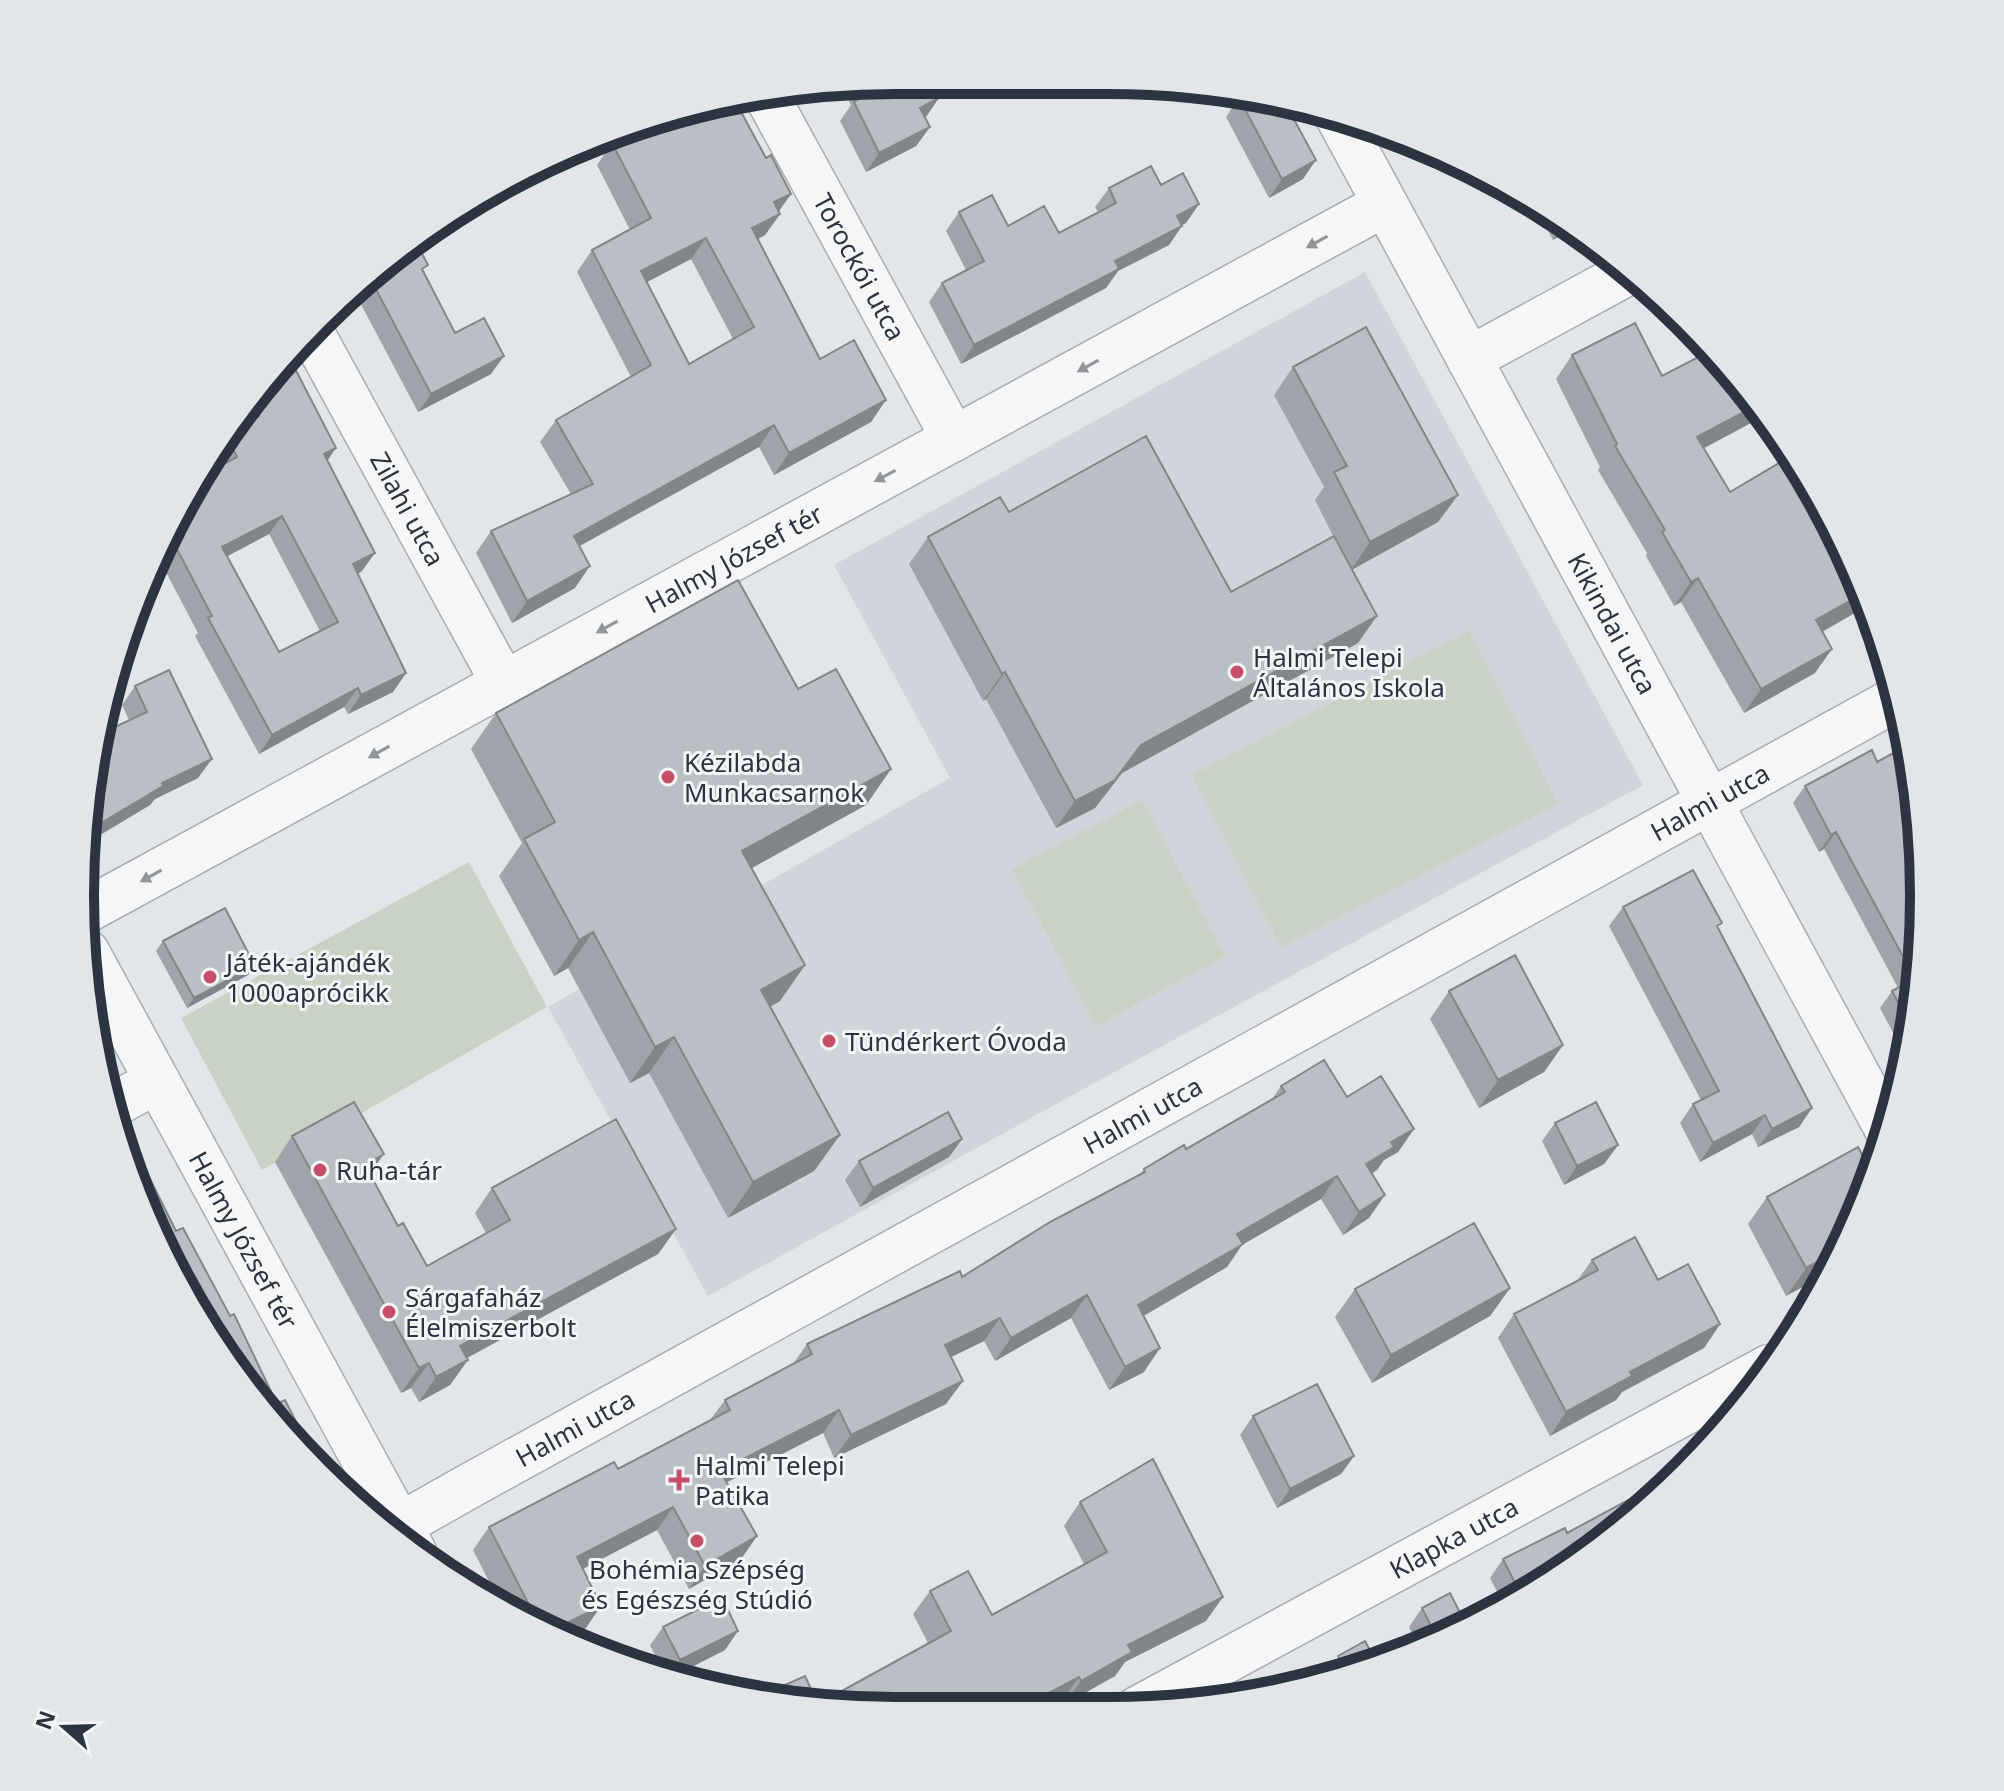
<svg xmlns="http://www.w3.org/2000/svg" width="2004" height="1791" font-family="'Noto Sans',sans-serif">
  <rect width="100%" height="100%" fill="#e2e6ea"/>
  <path fill="#d0d5dc" d="M 1365,272 L 1643,785 L 1109,1075 L 708,1296 L 548,1007 L 950,778 L 834,565 Z"/>
  <path fill="#c9d3c4" d="M 1469,631 L 1558,804 L 1281,947 L 1192,775 Z
    M 1142,800 L 1225,956 L 1096,1026 L 1012,869 Z
    M 469,862 L 547,1007 L 262,1170 L 181,1018 Z"/>
  <g fill="none" stroke-linecap="round" stroke-linejoin="round">
    <g stroke="#a7adb4" stroke-width="47">
      <g id="minor">
        <path id="s1" d="M 765,93 L 954,439"/>
        <path id="s2" d="M 1338,117 L 1887,1129"/>
        <path id="s3" d="M 313,335 L 504,684"/>
        <path d="M 1469,359 L 1631,271"/>
        <path id="s4" d="M 82,913 L 1385,204"/>
        <path id="s5" d="M 87,952 L 414,1552"/>
        <path d="M 108,1108 L 157,1081"/>
        <path id="s6" d="M 388,1532 L 471,1485 L 1898,698"/>
        <path id="s7" d="M 1137,1709 L 1769,1367"/>
      </g>
    </g>
    <use href="#minor" stroke="#f5f6f8" stroke-width="44"/>
  </g>
  <path fill="#a0a4aa" fill-rule="evenodd" d="M 896,80 L 926,117 L 924,117 L 930,127 L 916,146 L 866,172 L 840,121 L 851,105 L 841,85 Z
    M 1239,98 L 1303,179 L 1269,198 L 1226,117 Z
    M 612,143 L 766,158 L 791,194 L 779,211 L 780,214 L 765,235 L 758,239 L 820,359 L 871,422 L 774,475 L 759,447 L 580,546 L 575,588 L 512,623 L 476,553 L 491,531 L 571,494 L 540,442 L 556,420 L 631,377 L 577,272 L 592,250 L 630,230 L 597,165 ZM 691,259 L 733,339 L 689,364 L 647,282 Z
    M 1161,185 L 1199,204 L 1186,223 L 1182,225 L 1169,245 L 1118,271 L 1106,288 L 961,364 L 929,302 L 942,283 L 966,270 L 946,231 L 959,212 L 1008,226 L 1059,233 L 1098,212 L 1095,207 L 1109,188 Z
    M 1532,200 L 1572,229 L 1553,240 Z
    M 399,249 L 424,272 L 455,333 L 491,374 L 418,412 L 355,293 Z
    M 294,354 L 291,361 L 328,461 L 362,571 L 358,574 L 406,673 L 393,692 L 348,714 L 344,707 L 259,754 L 195,636 L 198,633 L 157,555 L 164,535 L 201,476 L 219,466 L 214,455 L 228,432 L 241,425 L 237,418 L 249,399 ZM 269,534 L 320,631 L 279,652 L 227,556 Z
    M 1572,355 L 1662,376 L 1730,492 L 1840,535 L 1867,606 L 1822,632 L 1815,673 L 1744,713 L 1681,602 L 1674,606 L 1646,556 L 1647,553 L 1598,470 L 1600,467 L 1556,379 Z
    M 1293,367 L 1458,495 L 1438,522 L 1352,570 L 1358,643 L 1122,773 L 1095,808 L 1056,828 L 986,699 L 983,701 L 909,564 L 928,537 L 1009,512 L 1231,592 L 1333,536 L 1315,500 L 1324,487 L 1274,395 Z
    M 135,686 L 198,778 L 155,799 L 150,805 L 85,844 L 96,736 L 129,720 L 122,705 Z
    M 798,689 L 891,769 L 866,805 L 752,868 L 805,965 L 780,1001 L 770,1007 L 840,1135 L 814,1171 L 728,1218 L 649,1073 L 630,1083 L 568,968 L 554,976 L 499,876 L 522,843 L 471,749 L 496,713 Z
    M 1877,762 L 1907,805 L 1917,1002 L 1910,1033 L 1897,1040 L 1880,1008 L 1892,991 L 1898,988 L 1824,849 L 1819,852 L 1793,803 L 1805,786 Z
    M 1623,907 L 1718,928 L 1812,1108 L 1799,1127 L 1758,1147 L 1752,1134 L 1700,1162 L 1680,1123 L 1693,1104 L 1701,1100 L 1609,926 Z
    M 163,941 L 255,966 L 248,975 L 187,1008 L 156,951 Z
    M 1449,991 L 1563,1045 L 1544,1072 L 1479,1108 L 1430,1019 Z
    M 1281,1086 L 1347,1097 L 1414,1129 L 1398,1152 L 1384,1160 L 1377,1170 L 1372,1173 L 1369,1218 L 1343,1235 L 1321,1199 L 1242,1245 L 1227,1267 L 1144,1316 L 1144,1372 L 1109,1390 L 1071,1318 L 995,1361 L 984,1341 L 951,1357 L 946,1404 L 834,1458 L 823,1433 L 727,1482 L 757,1536 L 741,1559 L 689,1589 L 657,1530 L 583,1569 L 601,1606 L 585,1629 L 566,1639 L 535,1627 L 502,1607 L 473,1550 L 489,1527 L 618,1469 L 710,1420 L 725,1400 L 793,1364 L 807,1344 L 962,1277 L 1140,1175 L 1144,1169 L 1186,1149 L 1272,1099 Z
    M 1555,1123 L 1618,1145 L 1604,1164 L 1564,1185 L 1542,1141 Z
    M 292,1136 L 370,1174 L 398,1226 L 427,1266 L 486,1233 L 475,1213 L 492,1188 L 676,1229 L 658,1254 L 467,1358 L 450,1385 L 419,1402 L 411,1388 L 401,1393 L 275,1162 Z
    M 962,1139 L 949,1157 L 860,1207 L 845,1180 L 859,1161 Z
    M 1873,1175 L 1786,1296 L 1748,1224 L 1767,1197 Z
    M 1592,1260 L 1658,1280 L 1720,1324 L 1704,1348 L 1622,1392 L 1616,1400 L 1550,1436 L 1498,1338 L 1514,1314 L 1577,1281 Z
    M 1510,1288 L 1490,1316 L 1372,1383 L 1335,1317 L 1355,1289 Z
    M 1253,1416 L 1354,1456 L 1341,1474 L 1277,1508 L 1240,1435 Z
    M 1080,1502 L 1206,1621 L 1125,1662 L 1115,1676 L 1065,1704 L 1062,1700 L 1046,1709 L 842,1709 L 770,1697 L 776,1689 L 818,1704 L 928,1643 L 913,1614 L 930,1591 L 992,1615 L 1084,1564 L 1064,1526 Z
    M 1567,1533 L 1605,1543 L 1504,1605 L 1490,1578 L 1503,1559 Z
    M 1422,1608 L 1466,1625 L 1469,1627 L 1418,1645 L 1409,1627 Z
    M 663,1627 L 725,1650 L 670,1678 L 665,1676 L 650,1645 Z"/>
  <path fill="#82868b" d="M 939,98 L 926,117 L 906,127 L 920,108 Z
    M 930,127 L 916,146 L 866,172 L 879,153 Z
    M 1316,160 L 1303,179 L 1269,198 L 1282,179 Z
    M 791,194 L 776,215 L 774,202 Z
    M 1199,204 L 1186,223 L 1164,234 L 1177,216 Z
    M 780,214 L 765,235 L 737,250 L 752,228 Z
    M 1565,224 L 1572,229 L 1553,240 Z
    M 1182,226 L 1169,245 L 1118,271 L 1106,288 L 961,364 L 974,345 L 1115,261 Z
    M 706,238 L 691,259 L 626,293 L 641,271 Z
    M 504,356 L 491,374 L 418,412 L 431,394 Z
    M 886,400 L 871,422 L 774,475 L 789,453 Z
    M 1759,404 L 1766,415 L 1680,461 L 1697,437 Z
    M 774,425 L 759,447 L 559,557 L 574,536 Z
    M 336,448 L 323,467 L 324,454 Z
    M 1458,495 L 1438,522 L 1351,570 L 1370,542 Z
    M 282,516 L 269,534 L 209,566 L 222,547 Z
    M 375,553 L 362,571 L 340,583 L 353,564 Z
    M 590,566 L 575,588 L 512,623 L 527,601 Z
    M 1698,578 L 1681,602 L 1674,606 L 1691,582 Z
    M 1862,594 L 1867,606 L 1799,645 L 1816,620 Z
    M 1377,616 L 1358,643 L 1122,773 L 1095,808 L 1056,828 L 1075,801 L 1141,745 Z
    M 1832,649 L 1815,673 L 1744,713 L 1761,689 Z
    M 1005,672 L 986,699 L 983,701 L 1002,674 Z
    M 406,673 L 393,692 L 348,714 L 361,695 Z
    M 358,688 L 344,707 L 259,754 L 272,735 Z
    M 212,759 L 198,778 L 155,799 L 150,805 L 85,844 L 86,837 L 91,829 L 162,783 Z
    M 891,769 L 866,805 L 717,887 L 742,851 Z
    M 1914,791 L 1915,800 L 1890,814 L 1902,797 Z
    M 1836,832 L 1824,849 L 1819,852 L 1831,835 Z
    M 593,932 L 568,968 L 554,976 L 579,940 Z
    M 805,965 L 780,1001 L 736,1026 L 761,990 Z
    M 255,966 L 248,975 L 187,1008 L 194,998 Z
    M 1913,1021 L 1910,1033 L 1897,1040 L 1909,1023 Z
    M 674,1037 L 649,1073 L 630,1083 L 655,1047 Z
    M 1563,1045 L 1544,1072 L 1479,1108 L 1498,1080 Z
    M 1812,1108 L 1799,1127 L 1758,1147 L 1772,1129 Z
    M 1765,1115 L 1752,1134 L 1700,1162 L 1713,1143 Z
    M 1414,1129 L 1398,1152 L 1384,1160 L 1377,1170 L 1350,1187 L 1366,1164 L 1391,1142 Z
    M 840,1135 L 814,1171 L 728,1218 L 753,1182 Z
    M 962,1139 L 949,1157 L 860,1207 L 873,1188 Z
    M 1618,1145 L 1604,1164 L 1564,1185 L 1577,1166 Z
    M 384,1154 L 366,1179 L 365,1165 Z
    M 1337,1176 L 1321,1199 L 1242,1245 L 1227,1267 L 1122,1328 L 1138,1305 L 1237,1234 Z
    M 1385,1195 L 1369,1218 L 1343,1235 L 1359,1212 Z
    M 676,1229 L 658,1254 L 443,1371 L 460,1346 Z
    M 1839,1250 L 1829,1273 L 1786,1296 L 1806,1268 Z
    M 1510,1288 L 1490,1316 L 1372,1383 L 1391,1355 Z
    M 1087,1295 L 1071,1318 L 995,1361 L 1011,1338 Z
    M 1000,1318 L 984,1341 L 929,1368 L 945,1345 Z
    M 1720,1324 L 1704,1348 L 1622,1392 L 1616,1400 L 1550,1436 L 1566,1412 L 1630,1372 Z
    M 1160,1348 L 1144,1372 L 1109,1390 L 1125,1367 Z
    M 468,1360 L 450,1385 L 419,1402 L 436,1377 Z
    M 429,1363 L 411,1388 L 401,1393 L 419,1368 Z
    M 963,1381 L 946,1404 L 834,1458 L 851,1435 Z
    M 839,1410 L 823,1433 L 704,1494 L 720,1471 Z
    M 1354,1456 L 1341,1474 L 1277,1508 L 1290,1489 Z
    M 673,1507 L 657,1530 L 561,1580 L 577,1557 Z
    M 757,1536 L 741,1559 L 689,1589 L 705,1566 Z
    M 1223,1597 L 1206,1621 L 1125,1662 L 1115,1676 L 1065,1704 L 1081,1681 L 1128,1645 Z
    M 601,1606 L 585,1629 L 566,1639 L 549,1632 Z
    M 738,1631 L 725,1650 L 670,1678 L 668,1677 L 680,1660 Z
    M 1079,1677 L 1062,1700 L 1046,1709 L 1018,1709 Z"/>
  <path fill="#babfc6" stroke="#82868b" stroke-width="2" fill-rule="evenodd" d="M 896,80 L 931,81 L 939,98 L 920,108 L 930,127 L 879,153 L 854,102 L 868,94 L 863,83 Z
    M 1246,95 L 1267,96 L 1284,101 L 1316,160 L 1282,179 L 1239,98 Z
    M 733,97 L 766,158 L 771,155 L 791,194 L 774,202 L 780,214 L 752,228 L 820,359 L 854,340 L 886,400 L 789,453 L 774,425 L 574,536 L 590,566 L 527,601 L 491,531 L 593,484 L 556,420 L 651,365 L 592,250 L 651,218 L 612,143 L 642,128 ZM 706,238 L 754,327 L 689,364 L 641,271 Z
    M 1151,166 L 1161,185 L 1183,173 L 1199,204 L 1177,216 L 1182,226 L 1115,261 L 1119,269 L 974,345 L 942,283 L 984,261 L 959,212 L 992,195 L 1008,226 L 1044,206 L 1059,233 L 1116,203 L 1109,188 Z
    M 414,239 L 428,265 L 422,269 L 455,333 L 484,318 L 504,356 L 431,394 L 370,278 L 399,249 Z
    M 1635,323 L 1662,376 L 1710,351 L 1756,399 L 1759,404 L 1697,437 L 1730,492 L 1791,456 L 1840,535 L 1862,594 L 1816,620 L 1832,649 L 1761,689 L 1698,578 L 1691,582 L 1662,532 L 1665,530 L 1615,446 L 1617,444 L 1572,355 Z
    M 1366,327 L 1458,495 L 1370,542 L 1334,472 L 1347,466 L 1293,367 Z
    M 294,354 L 295,356 L 290,359 L 336,448 L 324,454 L 375,553 L 353,564 L 406,673 L 361,695 L 358,688 L 272,735 L 208,618 L 212,616 L 167,530 L 201,476 L 237,457 L 226,435 L 228,432 L 259,416 L 249,398 ZM 282,516 L 338,622 L 279,652 L 222,547 Z
    M 1146,436 L 1231,592 L 1334,536 L 1377,616 L 1141,745 L 1114,781 L 1075,801 L 1005,672 L 1002,674 L 928,537 L 1000,497 L 1009,512 Z
    M 738,580 L 798,689 L 836,669 L 891,769 L 742,851 L 805,965 L 761,990 L 840,1135 L 753,1182 L 674,1037 L 655,1047 L 593,932 L 579,940 L 524,839 L 555,822 L 496,713 Z
    M 169,670 L 212,759 L 162,783 L 163,786 L 91,829 L 87,821 L 96,736 L 147,712 L 135,686 Z
    M 1906,746 L 1914,791 L 1902,797 L 1920,831 L 1922,843 L 1917,1002 L 1913,1021 L 1909,1023 L 1892,991 L 1915,979 L 1836,832 L 1831,835 L 1805,786 L 1872,750 L 1877,762 Z
    M 1693,870 L 1722,923 L 1717,926 L 1812,1108 L 1772,1129 L 1765,1115 L 1713,1143 L 1693,1104 L 1719,1091 L 1623,907 Z
    M 225,908 L 255,966 L 194,998 L 163,941 Z
    M 1515,955 L 1563,1045 L 1498,1080 L 1449,991 Z
    M 1324,1060 L 1347,1097 L 1381,1076 L 1414,1129 L 1391,1142 L 1394,1147 L 1366,1164 L 1385,1195 L 1359,1212 L 1337,1176 L 1237,1234 L 1243,1244 L 1138,1305 L 1160,1348 L 1125,1367 L 1087,1295 L 1011,1338 L 1000,1318 L 945,1345 L 963,1381 L 851,1435 L 839,1410 L 720,1471 L 757,1536 L 705,1566 L 673,1507 L 577,1557 L 601,1606 L 549,1632 L 542,1630 L 489,1527 L 614,1462 L 618,1469 L 730,1410 L 725,1400 L 812,1354 L 807,1344 L 960,1271 L 962,1277 L 1050,1222 L 1145,1172 L 1144,1169 L 1184,1145 L 1186,1149 L 1285,1092 L 1281,1086 Z
    M 354,1102 L 384,1154 L 365,1165 L 398,1226 L 403,1223 L 427,1266 L 510,1220 L 492,1188 L 616,1119 L 676,1229 L 460,1346 L 468,1360 L 436,1377 L 429,1363 L 419,1368 L 292,1136 Z
    M 1596,1102 L 1618,1145 L 1577,1166 L 1555,1123 Z
    M 948,1112 L 962,1139 L 873,1188 L 859,1161 Z
    M 130,1139 L 176,1231 L 183,1228 L 230,1316 L 234,1314 L 277,1404 L 285,1400 L 321,1470 L 282,1433 L 164,1257 L 122,1143 Z
    M 1858,1147 L 1873,1175 L 1839,1250 L 1806,1268 L 1767,1197 Z
    M 1474,1223 L 1510,1288 L 1391,1355 L 1355,1289 Z
    M 1635,1237 L 1658,1280 L 1688,1264 L 1720,1324 L 1630,1372 L 1632,1376 L 1566,1412 L 1514,1314 L 1598,1270 L 1592,1260 Z
    M 1317,1384 L 1354,1456 L 1290,1489 L 1253,1416 Z
    M 1153,1459 L 1223,1597 L 1128,1645 L 1132,1652 L 1081,1681 L 1079,1677 L 1018,1709 L 842,1709 L 781,1699 L 776,1689 L 805,1676 L 818,1704 L 951,1631 L 930,1591 L 968,1571 L 992,1615 L 1107,1552 L 1080,1502 Z
    M 1628,1500 L 1635,1514 L 1605,1543 L 1521,1595 L 1503,1559 L 1565,1528 L 1567,1533 Z
    M 1450,1593 L 1466,1625 L 1497,1610 L 1469,1627 L 1414,1648 L 1436,1636 L 1422,1608 Z
    M 722,1597 L 738,1631 L 680,1660 L 663,1627 Z
    M 1365,1641 L 1376,1662 L 1319,1683 L 1282,1689 L 1340,1659 L 1338,1656 Z"/>
  <defs><path id="oneway-solid" d="M-6-.8H1V-3.2L6.5 0L1 3.2V.8H-6Z" transform="scale(2)"/></defs>
  <g fill="#90969c">
    <use href="#oneway-solid" transform="translate(1317 242) rotate(151)"/>
    <use href="#oneway-solid" transform="translate(1088 366) rotate(151)"/>
    <use href="#oneway-solid" transform="translate(885 476) rotate(152)"/>
    <use href="#oneway-solid" transform="translate(607 627) rotate(151)"/>
    <use href="#oneway-solid" transform="translate(379 752) rotate(151)"/>
    <use href="#oneway-solid" transform="translate(151 876) rotate(151)"/>
  </g>
  <g fill="#c84e68" stroke="#f2f5f7" stroke-width="3">
    <circle cx="1237" cy="672" r="8"/>
    <circle cx="668" cy="777" r="8"/>
    <circle cx="210" cy="977" r="8"/>
    <circle cx="829" cy="1041" r="8"/>
    <circle cx="320" cy="1170" r="8"/>
    <circle cx="389" cy="1312" r="8"/>
    <path d="M675 1468h8v8h8v8h-8v8h-8v-8h-8v-8h8z"/>
    <circle cx="697" cy="1541" r="8"/>
  </g>
  <g text-anchor="middle" dominant-baseline="central" stroke-width="6" stroke-linejoin="round" paint-order="stroke">
    <g font-size="26" fill="#2b3541" stroke="#f2f5f7">
      <text stroke="none"><textPath href="#s1" startOffset="198">Torockói utca</textPath></text>
      <text stroke="none"><textPath href="#s3" startOffset="198">Zilahi utca</textPath></text>
      <text stroke="none"><textPath href="#s4" startOffset="742">Halmy József tér</textPath></text>
      <text stroke="none"><textPath href="#s2" startOffset="576">Kikindai utca</textPath></text>
      <text stroke="none"><textPath href="#s6" startOffset="1510">Halmi utca</textPath></text>
      <text stroke="none"><textPath href="#s6" startOffset="862">Halmi utca</textPath></text>
      <text stroke="none"><textPath href="#s5" startOffset="328">Halmy József tér</textPath></text>
      <text stroke="none"><textPath href="#s6" startOffset="214">Halmi utca</textPath></text>
      <text stroke="none"><textPath href="#s7" startOffset="360">Klapka utca</textPath></text>
    </g>
    <g font-size="26" fill="#2b3541" stroke="#f2f5f7" text-anchor="start">
      <text x="1253" y="657">Halmi Telepi<tspan x="1253" dy="30">Általános Iskola</tspan></text>
      <text x="684" y="762">Kézilabda<tspan x="684" dy="30">Munkacsarnok</tspan></text>
      <text x="226" y="962">Játék-ajándék<tspan x="226" dy="30">1000aprócikk</tspan></text>
      <text x="845" y="1041">Tündérkert Óvoda</text>
      <text x="336" y="1170">Ruha-tár</text>
      <text x="405" y="1297">Sárgafaház<tspan x="405" dy="30">Élelmiszerbolt</tspan></text>
      <text x="695" y="1465">Halmi Telepi<tspan x="695" dy="30">Patika</tspan></text>
      <text x="697" y="1569" text-anchor="middle">Bohémia Szépség<tspan x="697" dy="30">és Egészség Stúdió</tspan></text>
    </g>
  </g>
  <path d="M0 0H2004V1791H0ZM895 94H1109A801 801 0 0 1 1910 895V896A801 801 0 0 1 1109 1697H895A801 801 0 0 1 94 896V895A801 801 0 0 1 895 94Z" fill="#e2e6e8" fill-rule="evenodd"/>
  <path fill="none" stroke="#2b3541" stroke-width="10" d="M895 94H1109A801 801 0 0 1 1910 895V896A801 801 0 0 1 1109 1697H895A801 801 0 0 1 94 896V895A801 801 0 0 1 895 94Z"/>
  <g transform="translate(64 1727) rotate(290)" stroke="#f2f5f7" stroke-width="6" paint-order="stroke">
  <path d="M0-6L14 30L0 20L-14 30Z" fill="#2b3541"/>
  <text y="-12" font-size="22" font-weight="bold" text-anchor="middle" fill="#2b3541">N</text>
  </g>
</svg>
